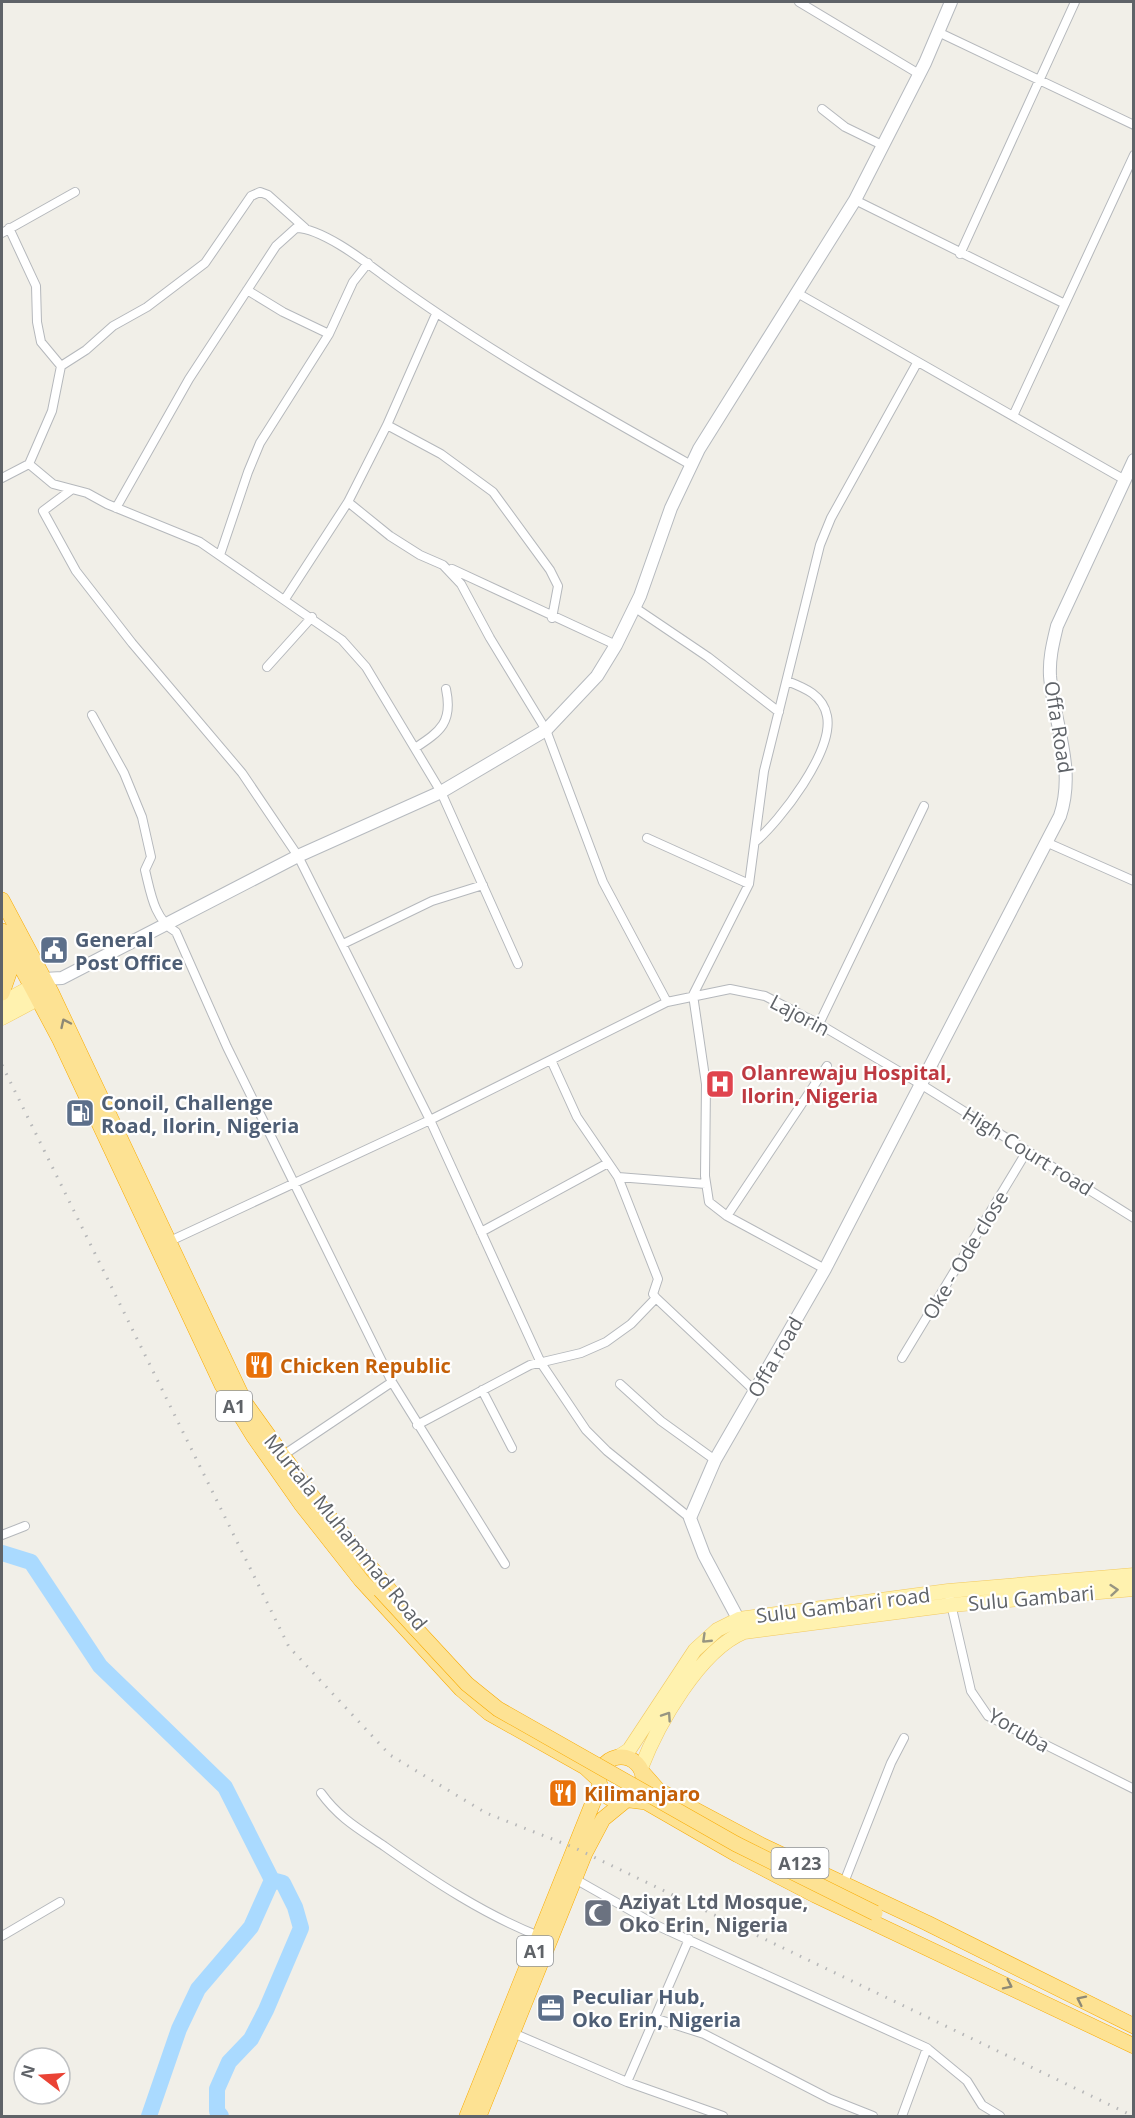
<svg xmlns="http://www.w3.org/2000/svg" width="1135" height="2118" font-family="'Open Sans',sans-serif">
  <rect width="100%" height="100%" fill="#f1efe8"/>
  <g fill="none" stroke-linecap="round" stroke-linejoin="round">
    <path stroke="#aadaff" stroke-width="16" d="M 2,1553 L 31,1562 L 100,1666 L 225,1787 L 272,1880 L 283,1883 L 295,1907 L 301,1928 L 266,2010 L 251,2039 L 229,2062 L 217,2089 L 217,2111 L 221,2116
      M 149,2116 L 179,2029 L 198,1989 L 251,1927 L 272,1880"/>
    <g stroke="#b5b8bc" stroke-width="10">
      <path id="street" d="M 799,2 L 919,74
        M 938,32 L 1134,125
        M 822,109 L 845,127 L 884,146
        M 855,200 L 1065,304
        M 9,228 L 36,286 L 37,322 L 41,342 L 61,366
        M 2,233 L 75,192
        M 960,254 L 1075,2
        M 247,290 L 283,312 L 329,334
        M 799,294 L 1125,480
        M 1013,416 L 1134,155
        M 387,425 L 441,454 L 493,492 L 550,570 L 558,586 L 552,618
        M 29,464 L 53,484 L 87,493 L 107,504 L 200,542 L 342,640 L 366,667 L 441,792 L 518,964
        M 2,478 L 29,464 L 52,411 L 61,366 L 86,350 L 113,326 L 147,307 L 205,263 L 251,196 L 260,192 L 268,195 L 305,228
        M 71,490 L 43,511 L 76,571 L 132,643 L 242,773 L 298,856 L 430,1120 L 541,1363 L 586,1430 L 607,1451 L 690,1518
        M 116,508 L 189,379 L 276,246 L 296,228 C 321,228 363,260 383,275 C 481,347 586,406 691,465
        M 220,555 L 248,472 L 260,443 L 329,334 L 353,282 L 368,263
        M 452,569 L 616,645
        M 285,599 L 348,502 L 387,425 L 436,314
        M 634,607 L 708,657 L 779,712
        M 267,667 L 312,617
        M 92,715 L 124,773 L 142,817 L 151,857 L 145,870 C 151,894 154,919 176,932 L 227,1047 L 392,1382 L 505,1564
        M 415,748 C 441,731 453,722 446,689
        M 647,838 L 749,884
        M 755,842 C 780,821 834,751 827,716 C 823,695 805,688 787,681
        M 1048,843 L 1134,881
        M 343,944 L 432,901 L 483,885
        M 667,1002 L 730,989 L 765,996 L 819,1024 L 922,1085 L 1134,1218
        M 819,1024 L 924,806
        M 618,1177 L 706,1184
        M 727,1216 L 827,1066
        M 481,1232 L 608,1163
        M 168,1242 L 430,1120 L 667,1002 L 603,882 L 546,730 L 490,638 L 461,584 L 443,565 L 420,555 L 390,536 L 348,502
        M 825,1269 L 727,1216 L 709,1202 L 705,1176 L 706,1084 L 693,995 L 749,884 L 764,771 L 820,545 L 831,518 L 917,363
        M 656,1298 L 755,1391
        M 902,1358 L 1027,1151
        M 620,1384 L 661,1421 L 715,1460
        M 482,1390 L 512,1448
        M 417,1425 L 530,1365 L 581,1353 L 606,1342 L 631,1324 L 656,1298 L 653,1294 L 658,1279 L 618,1177 L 577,1117 L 551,1060
        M 282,1456 L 392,1382
        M 2,1535 L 25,1526
        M 948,1591 L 971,1691 L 988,1716 L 1134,1789
        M 321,1793 C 339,1818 359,1829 384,1846 C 433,1881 485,1915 541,1937
        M 575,1879 L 658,1926 L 927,2048 L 902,2116
        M 843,1885 L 891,1763 L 904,1738
        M 2,1936 L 60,1902
        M 654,2018 L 704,2034 L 830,2099 L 873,2116
        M 513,2033 L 627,2082 L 723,2116
        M 927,2048 L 967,2081 L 982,2105 L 1000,2116
        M 627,2082 L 689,1939"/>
    </g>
    <g stroke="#b6babf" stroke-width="14">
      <path id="secondary" d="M 44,979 L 62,978 L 298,856 L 441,792 L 546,730 L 597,676 L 616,645 L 640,596 L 671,508 L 699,449 L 855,200 L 925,63 L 951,2
        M 743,1628 L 704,1555 L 690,1518 L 715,1460 L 825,1269 L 1060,816 C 1076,768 1054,725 1050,676 C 1049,658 1053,643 1057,626 L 1134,460"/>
    </g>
    <g stroke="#f2c960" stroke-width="15">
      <path id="primary" d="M 2,1003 L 40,982
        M 2,1018 L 47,994
        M 618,1757 L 629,1750 L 695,1650 L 717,1630 L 739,1619 L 948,1591 L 1134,1575
        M 641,1768 C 658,1724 700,1650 744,1632 L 951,1605 L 1134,1589"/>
    </g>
    <g stroke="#f9ab00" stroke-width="16">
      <path id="highway" d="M 2,900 L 51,992 L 245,1403 L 311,1495 L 396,1598
        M 2,931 L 60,1040 L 222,1385 L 254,1437 L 301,1504 L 361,1580 L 461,1689 L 489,1713 L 585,1767 L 599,1780
        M 2,993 L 10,970 L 6,948
        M599 1779a22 22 0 1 1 44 0a22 22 0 1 1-44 0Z
        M 643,1773 L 658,1790 L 761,1845 L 927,1923 L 1134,2026
        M 630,1800 L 646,1802 L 738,1855 L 815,1895 L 1134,2046
        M 467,2116 L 600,1785
        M 479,2116 L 585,1853 L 603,1819 L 625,1801"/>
    </g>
    <use href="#street" stroke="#fff" stroke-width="8"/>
    <use href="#secondary" stroke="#fff" stroke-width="12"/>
    <use href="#primary" stroke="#fff2af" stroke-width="14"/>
    <use href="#highway" stroke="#fde293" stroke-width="15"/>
    <path stroke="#b6b7b8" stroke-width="3" stroke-dasharray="1.5 8" stroke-linecap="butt" d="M 2,1065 L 289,1647 L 390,1755 L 486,1813 L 575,1848 L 1133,2116"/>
    <g stroke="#f9ab00" stroke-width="16" stroke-linecap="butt">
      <path id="highway-bridge" d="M 380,1590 L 467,1684 L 498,1709 L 736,1844 L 875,1913"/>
    </g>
    <use href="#highway-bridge" stroke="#fde293" stroke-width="15"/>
  </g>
  <defs><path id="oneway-chevron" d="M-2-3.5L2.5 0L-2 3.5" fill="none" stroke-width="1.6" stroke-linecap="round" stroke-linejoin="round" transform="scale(1.5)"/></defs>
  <g stroke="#8e8975">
    <use href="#oneway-chevron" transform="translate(65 1023) rotate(-115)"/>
    <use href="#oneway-chevron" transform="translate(1008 1985) rotate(26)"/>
    <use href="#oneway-chevron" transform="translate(1081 2000) rotate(-154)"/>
  </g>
  <g stroke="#979581">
    <use href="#oneway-chevron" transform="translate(1114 1590) rotate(-5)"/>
    <use href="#oneway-chevron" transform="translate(706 1639) rotate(136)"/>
    <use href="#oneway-chevron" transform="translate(667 1716) rotate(-56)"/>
  </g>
  <defs>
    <g id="civic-square" transform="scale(1.5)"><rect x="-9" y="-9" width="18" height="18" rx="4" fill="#5c6f8a" stroke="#fff"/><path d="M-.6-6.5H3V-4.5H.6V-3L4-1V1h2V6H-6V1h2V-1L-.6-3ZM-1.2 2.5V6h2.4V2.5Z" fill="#fff"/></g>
    <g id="hospital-square" transform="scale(1.5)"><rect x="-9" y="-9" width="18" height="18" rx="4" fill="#e0444e" stroke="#fff"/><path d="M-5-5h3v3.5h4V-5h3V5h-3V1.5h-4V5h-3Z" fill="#fff"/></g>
    <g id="fuel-square" transform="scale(1.5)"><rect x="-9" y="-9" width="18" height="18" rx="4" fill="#5c6f8a" stroke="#fff"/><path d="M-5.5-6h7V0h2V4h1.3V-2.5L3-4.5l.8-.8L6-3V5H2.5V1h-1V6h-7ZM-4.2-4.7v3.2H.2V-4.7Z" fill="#fff"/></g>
    <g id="restaurant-square" transform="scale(1.5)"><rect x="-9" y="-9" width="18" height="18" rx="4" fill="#e8710a" stroke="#fff"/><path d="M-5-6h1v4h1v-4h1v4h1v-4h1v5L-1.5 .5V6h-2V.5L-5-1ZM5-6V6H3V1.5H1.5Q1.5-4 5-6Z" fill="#fff"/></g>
    <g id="mosque-square" transform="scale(1.5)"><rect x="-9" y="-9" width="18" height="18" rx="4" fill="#6b7280" stroke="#fff"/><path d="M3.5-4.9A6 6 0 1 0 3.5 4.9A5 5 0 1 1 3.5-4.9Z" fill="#fff"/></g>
    <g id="office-square" transform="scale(1.5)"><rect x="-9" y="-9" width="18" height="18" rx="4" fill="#5c6f8a" stroke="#fff"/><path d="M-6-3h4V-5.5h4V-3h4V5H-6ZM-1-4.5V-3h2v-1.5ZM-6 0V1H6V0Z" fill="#fff"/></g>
  </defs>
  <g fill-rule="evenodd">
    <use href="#civic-square" x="54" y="950"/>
    <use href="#hospital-square" x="720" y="1084"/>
    <use href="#fuel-square" x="80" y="1113"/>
    <use href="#restaurant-square" x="259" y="1365"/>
    <use href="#restaurant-square" x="563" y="1793"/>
    <use href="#mosque-square" x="598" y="1913"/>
    <use href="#office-square" x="551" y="2008"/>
  </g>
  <g text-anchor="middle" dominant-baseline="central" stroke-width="4.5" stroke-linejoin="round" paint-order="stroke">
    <g fill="#fff" stroke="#8f9295" stroke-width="1.5">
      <rect x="216" y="1391" width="36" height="30" rx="4.5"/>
      <rect x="771.5" y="1848" width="57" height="30" rx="4.5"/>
      <rect x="517" y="1936" width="36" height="30" rx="4.5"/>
    </g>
    <g font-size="18" font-weight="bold" fill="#5f6368">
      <text x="234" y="1406">A1</text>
      <text x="800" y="1863">A123</text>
      <text x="535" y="1951">A1</text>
    </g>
    <g font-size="20" fill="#5f6368" stroke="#fff">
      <text transform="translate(1059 727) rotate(81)">Offa Road</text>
      <text transform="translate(800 1015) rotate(28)">Lajorin</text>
      <text transform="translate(1028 1151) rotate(32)">High Court road</text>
      <text transform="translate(965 1255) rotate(-59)">Oke - Ode close</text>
      <text transform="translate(775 1357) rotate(-60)">Offa road</text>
      <text transform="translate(346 1532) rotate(51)">Murtala Muhammad Road</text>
      <text transform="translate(1031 1598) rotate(-5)">Sulu Gambari</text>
      <text transform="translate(843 1605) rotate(-7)">Sulu Gambari road</text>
      <text transform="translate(1019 1730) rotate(30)">Yoruba</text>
    </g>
    <g font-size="20" font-weight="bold" fill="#4e5e75" stroke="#fff" text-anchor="start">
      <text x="75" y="939">General<tspan x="75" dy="23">Post Office</tspan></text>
      <text x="101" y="1102">Conoil, Challenge<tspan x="101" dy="23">Road, Ilorin, Nigeria</tspan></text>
      <text x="572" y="1996">Peculiar Hub,<tspan x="572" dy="23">Oko Erin, Nigeria</tspan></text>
    </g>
    <g font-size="20" font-weight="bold" fill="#be3a42" stroke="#fff" text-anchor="start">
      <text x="741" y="1072">Olanrewaju Hospital,<tspan x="741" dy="23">Ilorin, Nigeria</tspan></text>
    </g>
    <g font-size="20" font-weight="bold" fill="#c56008" stroke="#fff" text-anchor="start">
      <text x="280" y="1365">Chicken Republic</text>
      <text x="584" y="1793">Kilimanjaro</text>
    </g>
    <g font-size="20" font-weight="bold" fill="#5b616d" stroke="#fff" text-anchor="start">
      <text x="619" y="1901">Aziyat Ltd Mosque,<tspan x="619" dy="23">Oko Erin, Nigeria</tspan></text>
    </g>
  </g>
  <rect width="1135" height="2118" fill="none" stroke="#5f6368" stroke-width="6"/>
  <g transform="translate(42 2076) rotate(287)"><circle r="28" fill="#ffffff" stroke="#bfc1c3" stroke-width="1.5"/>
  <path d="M0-4.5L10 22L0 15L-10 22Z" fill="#ea4335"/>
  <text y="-9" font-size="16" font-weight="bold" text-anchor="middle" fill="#5f6368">N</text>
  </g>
</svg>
